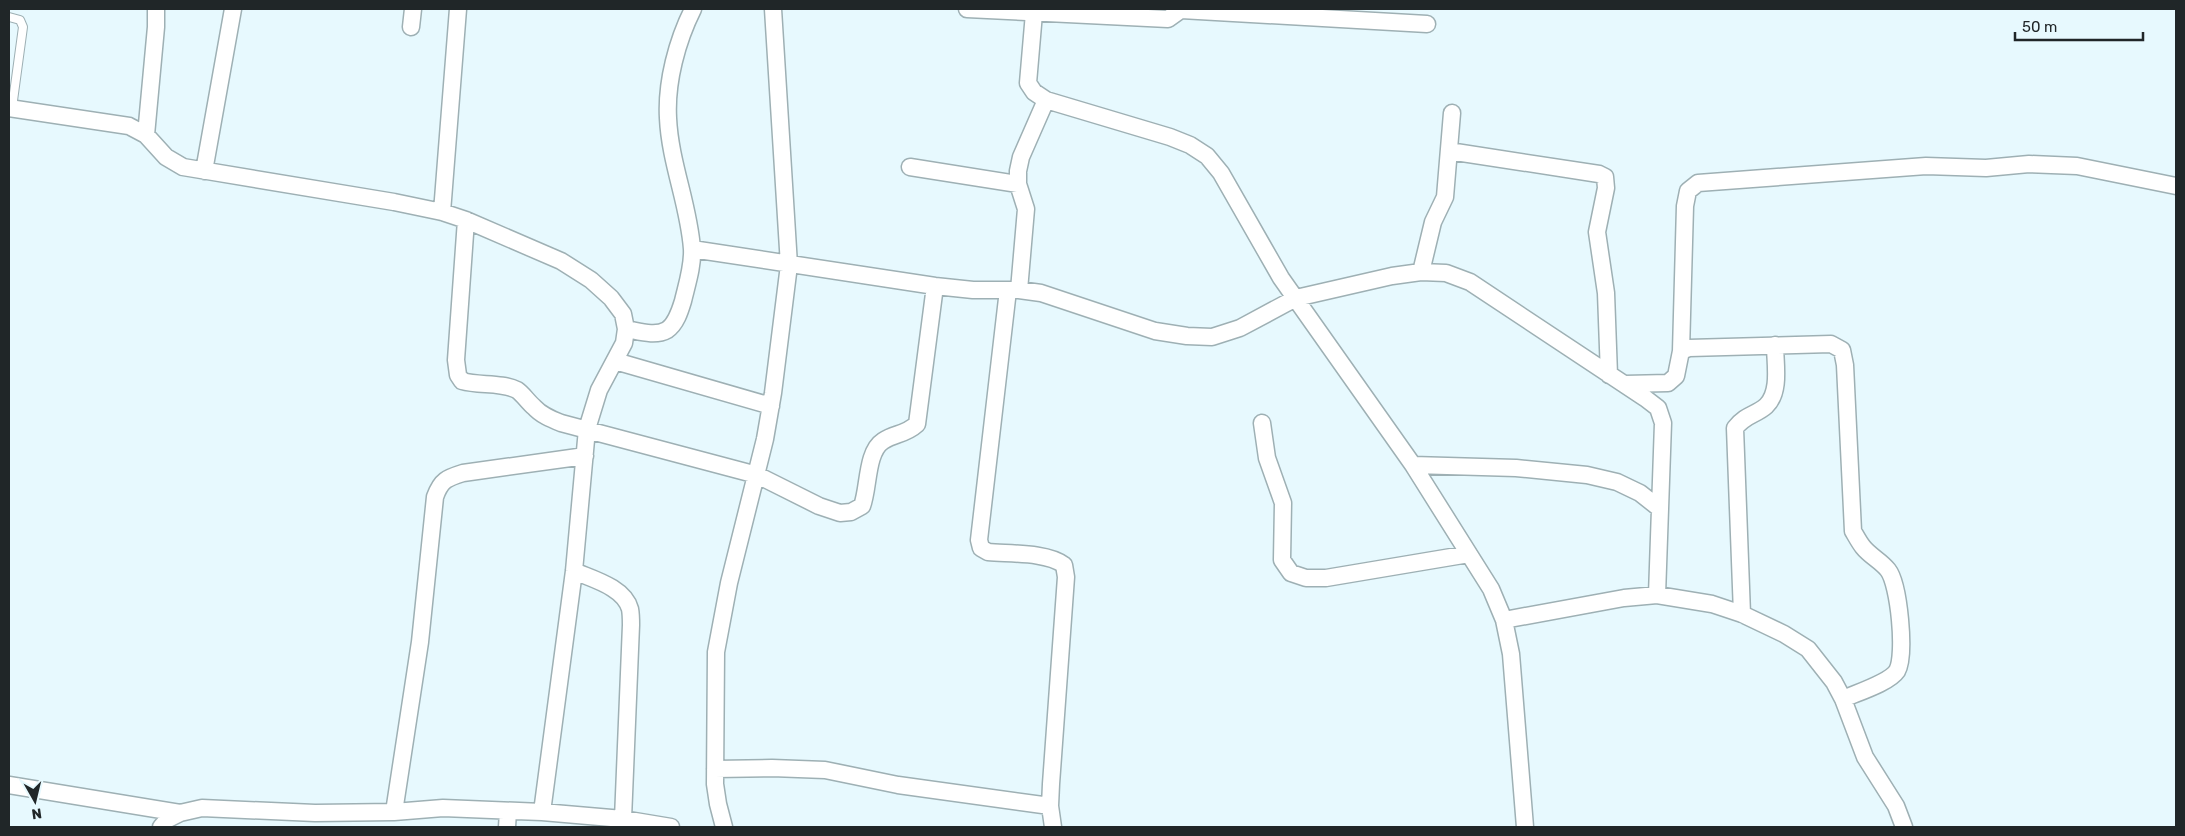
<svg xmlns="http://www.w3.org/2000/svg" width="2185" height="836" font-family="Rubik,sans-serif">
  <rect width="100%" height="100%" fill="#e7f9fe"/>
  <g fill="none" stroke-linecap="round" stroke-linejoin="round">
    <g stroke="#9eb0b4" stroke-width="10">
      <path id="service" d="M 9,17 L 20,20 L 23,27 L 12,108"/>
    </g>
    <g stroke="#9eb0b4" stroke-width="19">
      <path id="minor" d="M 967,9 L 1168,19 L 1182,9
        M 1181,10 L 1427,24
        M 1034,13 L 1028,83 L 1034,92 L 1046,100 L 1170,137 L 1190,145 L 1207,156 L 1221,173 L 1281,278 L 1413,465 L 1491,589 L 1504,620 L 1511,654 L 1525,827
        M 411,27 L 413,9
        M 9,108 L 129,126 L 146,135 L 166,157 L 183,167 L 394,202 L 442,212 L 466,220 L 561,261 L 591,280 L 611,298 L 623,314 L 626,329 L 624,343 L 599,390 L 587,429 L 574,571 L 542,812
        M 146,135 L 156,27 L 156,9
        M 1449,151 L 1599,174 L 1605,177 L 1606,188 L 1597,232 L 1606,293 L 1609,375
        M 910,167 L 1018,184
        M 204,171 L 233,9
        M 442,212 L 458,9
        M 466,220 L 456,360 L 458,375 L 462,381 C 479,386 501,382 517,390 C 523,394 528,402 534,407 C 541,415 551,419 561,423 L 757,475 L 819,506 L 840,513 L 851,512 L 862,506 C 869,488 866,452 883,441 C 895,433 905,435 917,424 L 935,286
        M 692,249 L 935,286 L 973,290 L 1019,290 L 1041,293 L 1155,331 L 1187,336 L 1212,337 L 1240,328 L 1296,298 L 1392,276 L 1421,272 L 1446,273 L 1470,282 L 1645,398 L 1658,408 L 1663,423 L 1657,595
        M 1421,272 L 1433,222 L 1445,197 L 1452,113
        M 1008,290 L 979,540 L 981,548 L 988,552 C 1010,554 1047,552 1064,565 L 1066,577 L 1051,784 L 1050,806 L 1053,827
        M 1019,290 L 1026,209 L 1018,184 L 1018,171 L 1021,157 L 1046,100
        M 626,329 C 638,331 655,337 667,330 C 676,324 680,311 683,301 C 687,284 693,266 692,249 C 689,205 670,163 668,118 C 666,82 677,41 693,9
        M 1681,351 L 1685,206 L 1688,191 L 1698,183 L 1926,166 L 1986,168 L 2029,164 L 2077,166 L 2176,186
        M 615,361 L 771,406
        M 1625,384 L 1668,383 L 1676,376 L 1681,351 L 1689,348 L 1831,344 L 1842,350 L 1845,365 L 1853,531 C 1856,536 1859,542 1863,547 C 1870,556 1881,561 1888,570 C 1899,584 1906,655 1897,671 C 1889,683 1856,693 1843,699
        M 1262,423 L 1267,458 L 1283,503 L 1282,560 L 1291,573 L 1306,578 L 1326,578 L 1469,554
        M 1413,465 L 1516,468 L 1587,475 L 1617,482 L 1640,493 L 1659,508
        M 574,571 C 592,579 624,587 630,609 C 631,614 631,620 631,625 L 623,819
        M 1742,614 L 1735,428 C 1746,414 1756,415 1766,406 C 1781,392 1775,363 1775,345
        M 1504,620 L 1624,598 L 1657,595 L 1712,604 L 1742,614 L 1784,634 L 1808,649 L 1834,682 L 1843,699 L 1865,757 L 1896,806 L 1904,827
        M 715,769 L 772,768 L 825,770 L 898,785 L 1050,806
        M 9,785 L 180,813
        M 394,812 L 420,642 L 435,497 C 441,480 447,478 463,473 L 585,456
        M 161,827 L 168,819 L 180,813 L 202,808 L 315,813 L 394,812 L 443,808 L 542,812 L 623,819 L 671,827
        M 507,827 L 508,811
        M 724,827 L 718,804 L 715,784 L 716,652 L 729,583 L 765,439 L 773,393 L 789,265 L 773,9"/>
    </g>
    <use href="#service" stroke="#fff" stroke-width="8"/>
    <use href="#minor" stroke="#fff" stroke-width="16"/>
  </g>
  <rect width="2185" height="836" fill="none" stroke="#202628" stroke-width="20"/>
  <g transform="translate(35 801) rotate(172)" stroke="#e7f9fe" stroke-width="4" paint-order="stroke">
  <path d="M0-4L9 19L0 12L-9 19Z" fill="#202628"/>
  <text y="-8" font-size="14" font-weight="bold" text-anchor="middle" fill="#202628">N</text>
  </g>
  <path d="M2015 32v8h128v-8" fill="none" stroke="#202628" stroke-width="2.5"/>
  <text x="2022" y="32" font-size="15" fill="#202628" stroke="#e7f9fe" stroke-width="4" paint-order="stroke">50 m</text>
</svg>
